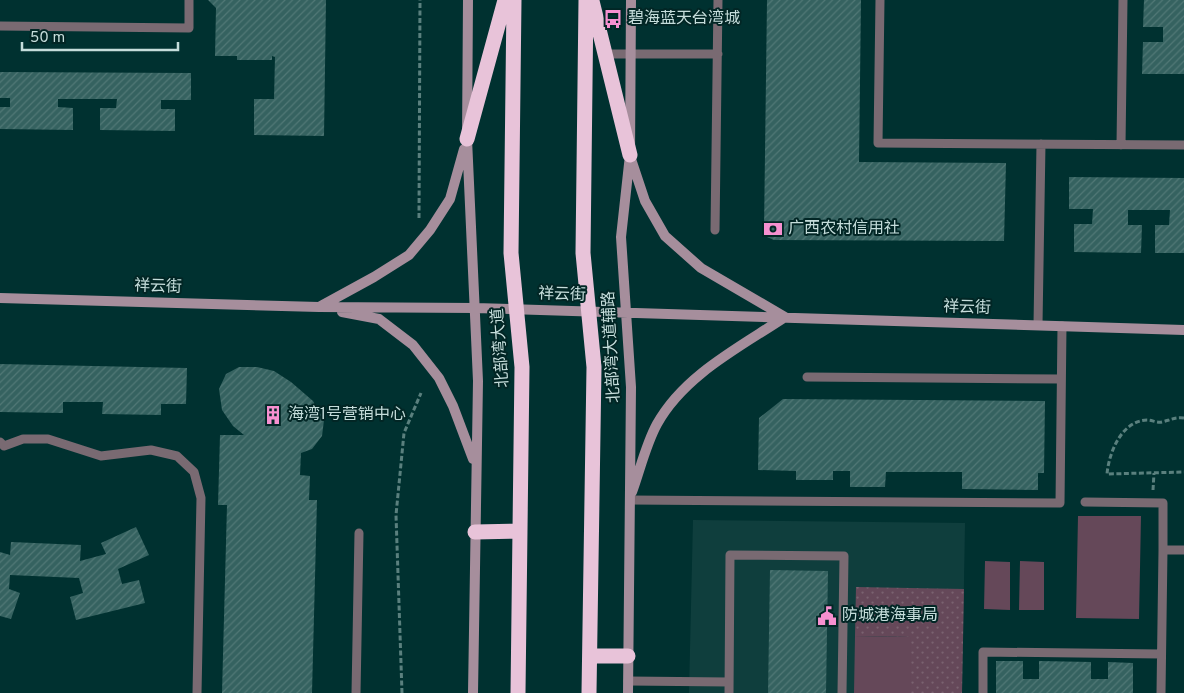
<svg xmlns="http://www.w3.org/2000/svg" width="1184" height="693" font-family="Overpass,'Noto Sans SC',sans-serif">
  <defs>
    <pattern id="green-dots" width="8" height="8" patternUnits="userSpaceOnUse" patternTransform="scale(1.25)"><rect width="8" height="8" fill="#654859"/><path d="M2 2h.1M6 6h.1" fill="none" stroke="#7a6270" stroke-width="1.8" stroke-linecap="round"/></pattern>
    <pattern id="building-hatch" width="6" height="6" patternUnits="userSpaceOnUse" patternTransform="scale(1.25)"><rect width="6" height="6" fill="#356260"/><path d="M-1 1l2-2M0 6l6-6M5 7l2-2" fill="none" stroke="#517876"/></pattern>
  </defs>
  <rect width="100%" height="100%" fill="#003130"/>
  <path fill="#0f3e3d" d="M 693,520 L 965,523 L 962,693 L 689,693 Z"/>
  <path fill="url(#green-dots)" d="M 856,587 L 964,589 L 962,693 L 910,693 L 910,637 L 855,636 Z"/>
  <path fill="#654859" d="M 1078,516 L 1141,516 L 1139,619 L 1076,618 Z
    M 985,561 L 1010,562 L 1010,610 L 984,609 Z
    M 1020,561 L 1044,562 L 1044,610 L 1019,610 Z
    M 855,636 L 911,637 L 910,693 L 854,693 Z"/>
  <path fill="url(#building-hatch)" d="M 208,0 L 326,0 L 324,136 L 254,135 L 254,99 L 274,99 L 275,57 L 272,56 L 272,60 L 237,60 L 237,56 L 215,56 L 216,8 Z
    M 767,0 L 861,0 L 859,162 L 1006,163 L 1004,241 L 774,240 L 767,237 L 764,230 Z
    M 1144,0 L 1184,0 L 1184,74 L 1142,74 L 1143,42 L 1163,42 L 1163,27 L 1143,27 Z
    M 0,72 L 191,73 L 191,100 L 161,100 L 161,109 L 175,109 L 175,131 L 100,130 L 100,108 L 116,108 L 117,99 L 58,99 L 58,107 L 73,108 L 73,130 L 0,129 L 0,107 L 10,107 L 10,98 L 0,98 Z
    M 1069,177 L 1184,178 L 1184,253 L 1155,253 L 1155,225 L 1169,225 L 1170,210 L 1128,210 L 1128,225 L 1142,225 L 1141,253 L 1074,252 L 1074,224 L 1092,224 L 1093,209 L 1069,209 Z
    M 0,364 L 187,368 L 186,404 L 161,404 L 161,415 L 102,414 L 103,402 L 63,402 L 63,413 L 0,412 Z
    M 239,367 L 257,367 L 274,371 L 291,382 L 313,401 L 324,420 L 322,436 L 312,449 L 301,453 L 300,475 L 310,476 L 309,500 L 317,500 L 312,693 L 222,693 L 227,505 L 218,505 L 220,435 L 244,435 L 233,426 L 222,410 L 219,389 L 226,374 Z
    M 783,399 L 1045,401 L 1044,473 L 1038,473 L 1038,490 L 962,489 L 962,472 L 886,472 L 885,487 L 850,487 L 850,471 L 833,471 L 833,480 L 796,480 L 796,471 L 758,470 L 759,418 Z
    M 136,527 L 149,555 L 118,569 L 122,584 L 139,580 L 145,603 L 76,620 L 70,597 L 83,593 L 79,578 L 10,575 L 9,589 L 20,593 L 11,619 L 0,616 L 0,552 L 10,555 L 11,542 L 81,545 L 80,561 L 106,554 L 101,543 Z
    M 770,570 L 828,571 L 826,693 L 768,693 Z
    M 996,661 L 1023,661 L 1023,679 L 1039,679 L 1039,661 L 1091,662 L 1091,679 L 1108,679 L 1108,662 L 1133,663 L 1133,693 L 996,693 Z"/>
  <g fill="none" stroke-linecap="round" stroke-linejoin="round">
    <path stroke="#5a807e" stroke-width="3" stroke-dasharray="5 2.5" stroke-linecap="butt" d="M 419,218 L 420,0
      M 1184,418 C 1175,417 1170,420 1162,422 C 1157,423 1152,420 1147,420 C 1121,421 1109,453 1107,474 L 1184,472
      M 1153,490 L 1154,473
      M 402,693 L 396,515 L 404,433 L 421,393"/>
    <path stroke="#796a72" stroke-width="9" d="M 880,0 L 878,143 L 1184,145
      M 0,26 L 189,28 L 189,0
      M 605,54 L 718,54
      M 1121,145 L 1123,0
      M 715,230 L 718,0
      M 1038,325 L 1041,144
      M 807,377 L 1061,379
      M 0,442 L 4,446 L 23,439 L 48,439 L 101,456 L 151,450 L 177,456 L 194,472 L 201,498 L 197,693
      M 630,500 L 1060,503 L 1062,326
      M 1085,502 L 1163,503 L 1163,550 L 1184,550
      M 628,681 L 729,682
      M 356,693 L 359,533
      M 729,693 L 730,555 L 844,556 L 842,693
      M 983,693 L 983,652 L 1161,654
      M 1161,693 L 1163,550"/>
    <path stroke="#a68e9c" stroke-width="10" d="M 468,0 L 467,139 L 478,381 L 473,693
      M 631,159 L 645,201 L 665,236 L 701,268 L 785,317 C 740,347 684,375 657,424 C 646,444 640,470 632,492
      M 0,298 L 319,307 L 475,308 L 1184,330
      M 321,306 L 374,277 L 409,255 L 430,230 L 450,199 L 464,149
      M 342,312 L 379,319 L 413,345 L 439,378 L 453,406 L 473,459
      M 628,693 L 631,387 L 621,237 L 630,155 L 631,0"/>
    <path stroke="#e8c3d9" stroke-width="15" d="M 514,0 L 511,253 L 522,367 L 518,693
      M 586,0 L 583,253 L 594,367 L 589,693
      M 592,1 L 630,155
      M 467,139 L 505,0
      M 475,532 L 520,531
      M 590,656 L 628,656"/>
  </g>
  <defs>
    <g id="bus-bare" transform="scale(1.5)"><path d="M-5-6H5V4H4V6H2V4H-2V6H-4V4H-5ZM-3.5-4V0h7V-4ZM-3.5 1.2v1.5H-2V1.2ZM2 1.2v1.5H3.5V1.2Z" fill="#f690d0" stroke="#022625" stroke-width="2.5" paint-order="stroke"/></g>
    <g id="bank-bare" transform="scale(1.5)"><path d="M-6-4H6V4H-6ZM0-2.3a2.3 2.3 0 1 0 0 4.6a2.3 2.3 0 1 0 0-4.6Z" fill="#f690d0" stroke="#022625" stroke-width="2.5" paint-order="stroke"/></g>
    <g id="building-bare" transform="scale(1.5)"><path d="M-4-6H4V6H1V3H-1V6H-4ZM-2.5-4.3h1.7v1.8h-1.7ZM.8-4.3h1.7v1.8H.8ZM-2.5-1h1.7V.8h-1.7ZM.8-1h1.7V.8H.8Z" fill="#f690d0" stroke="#022625" stroke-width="2.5" paint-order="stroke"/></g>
    <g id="civic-bare" transform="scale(1.5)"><path d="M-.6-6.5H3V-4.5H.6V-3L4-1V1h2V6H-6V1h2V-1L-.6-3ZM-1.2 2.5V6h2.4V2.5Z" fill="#f690d0" stroke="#022625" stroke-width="2.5" paint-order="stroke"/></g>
  </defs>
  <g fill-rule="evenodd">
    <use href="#bus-bare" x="613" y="19"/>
    <use href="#bank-bare" x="773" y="229"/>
    <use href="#building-bare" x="273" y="415"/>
    <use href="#civic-bare" x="827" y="616"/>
  </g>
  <g text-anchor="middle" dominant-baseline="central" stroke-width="4" stroke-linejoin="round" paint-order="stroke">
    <g font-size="16" fill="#c5dddb" stroke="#022625" text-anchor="start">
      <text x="628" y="19">碧海蓝天·台湾城</text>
      <text x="788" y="229">广西农村信用社</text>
      <text x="288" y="415">海湾1号营销中心</text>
      <text x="842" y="616">防城港海事局</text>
    </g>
    <g font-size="16" fill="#c5dddb" stroke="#022625">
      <text transform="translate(158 287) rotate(2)">祥云街</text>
      <text transform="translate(562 295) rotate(2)">祥云街</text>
      <text transform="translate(967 308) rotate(2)">祥云街</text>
      <text transform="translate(612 347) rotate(-93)">北部湾大道辅路</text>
      <text transform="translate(501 348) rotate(-94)">北部湾大道</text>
    </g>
  </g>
  <path d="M22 42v8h156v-8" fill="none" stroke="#c5dddb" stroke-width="2.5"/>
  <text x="30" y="42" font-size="15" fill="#c5dddb" stroke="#022625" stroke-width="4" paint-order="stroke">50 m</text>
</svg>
